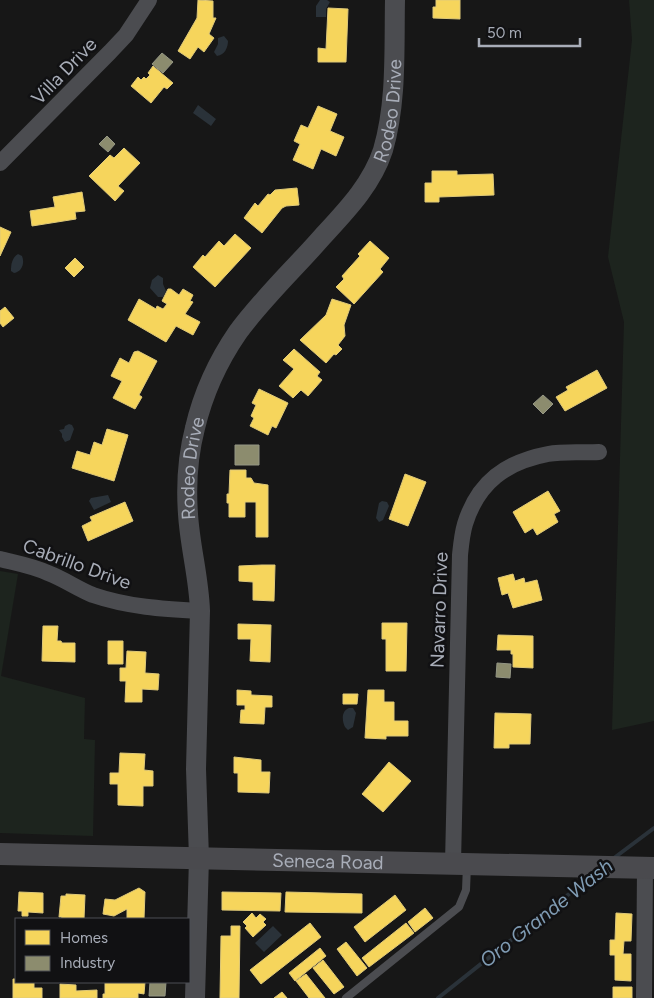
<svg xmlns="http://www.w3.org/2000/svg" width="654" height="998" font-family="Figtree,sans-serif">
  <rect width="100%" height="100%" fill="#171717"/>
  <path fill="#1d241e" d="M 629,0 L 654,0 L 654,721 L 612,730 L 624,322 L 608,257 L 632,40 Z
    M 0,571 L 18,574 L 1,676 L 85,698 L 84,739 L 95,740 L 93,836 L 0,833 Z"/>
  <path fill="#2a3239" d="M 320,0 L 327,0 L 330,2 L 326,9 L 326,17 L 316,17 L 316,6 Z
    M 224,36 L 228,41 C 228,47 225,55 217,56 L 214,52 L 218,44 L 218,38 Z
    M 198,105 L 216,119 L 211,126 L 193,113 Z
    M 18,254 L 22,256 C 25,263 22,272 14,273 L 11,271 C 11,264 12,258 18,254 Z
    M 158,275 L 163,278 L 163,284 L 166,291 L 163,297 L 158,297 L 150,288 L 152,280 Z
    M 69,424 L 72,425 L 74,429 L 70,440 L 65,442 L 62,437 L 62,434 L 59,430 L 64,429 L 65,426 Z
    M 108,495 L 111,502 L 94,510 L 89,501 L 91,498 Z
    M 382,501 L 387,502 L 389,506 L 383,520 L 379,522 L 376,518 L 379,503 Z
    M 349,708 L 353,708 L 356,713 L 353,727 L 348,730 L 345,727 C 342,721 341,711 349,708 Z
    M 273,926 L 282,935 L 264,952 L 255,943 Z"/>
  <path fill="#f6d55c" stroke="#dfc978" d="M 198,0 L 213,1 L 213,18 L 216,18 L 209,34 L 214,38 L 204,52 L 198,47 L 190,59 L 178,51 L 197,18 Z
    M 436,0 L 460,0 L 460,19 L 433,18 L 433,7 L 436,7 Z
    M 328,8 L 348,9 L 346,62 L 318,62 L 318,48 L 326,49 Z
    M 153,66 L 173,83 L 167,89 L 164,87 L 151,103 L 131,86 L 138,77 L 141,80 L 144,77 L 146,79 L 150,75 L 148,73 Z
    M 318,106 L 337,114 L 330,131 L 344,137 L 336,156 L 321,149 L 313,169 L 293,160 L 300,144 L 294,141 L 301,125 L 308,128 Z
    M 124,148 L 140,163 L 118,186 L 124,191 L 115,201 L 89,176 L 110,155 L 114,158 Z
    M 432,171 L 457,171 L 457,175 L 493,174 L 494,195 L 439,197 L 439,202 L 425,202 L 425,183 L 432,183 Z
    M 297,188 L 299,205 L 286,206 L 282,208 L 262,233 L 244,218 L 255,203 L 258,206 L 268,194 L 270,195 L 275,190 Z
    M 82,192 L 85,211 L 75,212 L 76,219 L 32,226 L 30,211 L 55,207 L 53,197 Z
    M 0,227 L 11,232 L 0,256 Z
    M 235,234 L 251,248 L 215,287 L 193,267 L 203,255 L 205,257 L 219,241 L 224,246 Z
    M 370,241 L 389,258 L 380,269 L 383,272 L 354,304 L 336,287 L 344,279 L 342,276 L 360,256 L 358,254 Z
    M 75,258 L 84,267 L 74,277 L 65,268 Z
    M 168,289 L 171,289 L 179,295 L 183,289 L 193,295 L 190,301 L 193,302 L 185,314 L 200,322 L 193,335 L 176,326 L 166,342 L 128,320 L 139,299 L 156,309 L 157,306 L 163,309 L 167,304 L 162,301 Z
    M 332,299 L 351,305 L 344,325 L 345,336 L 338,345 L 342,349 L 336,355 L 334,354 L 326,363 L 300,340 L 326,315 Z
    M 5,307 L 14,318 L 3,327 L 0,323 L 0,311 Z
    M 294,349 L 320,372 L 317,376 L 322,380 L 308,396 L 301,390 L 293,398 L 279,386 L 294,369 L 283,360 Z
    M 138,351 L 157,361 L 139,395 L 142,397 L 135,409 L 113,398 L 122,381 L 111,376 L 120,358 L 129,363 L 134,352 Z
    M 597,370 L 607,388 L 565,411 L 556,397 L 568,390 L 566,387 Z
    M 259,389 L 288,403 L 276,428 L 272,426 L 268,435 L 250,426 L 254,418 L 251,416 L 256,405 L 252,403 Z
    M 107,429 L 128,435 L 114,481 L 72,468 L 77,451 L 90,455 L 94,442 L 102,445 Z
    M 230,470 L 246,470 L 246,478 L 251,478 L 254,483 L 268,485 L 268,537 L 256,537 L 256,502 L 245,502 L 245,517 L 229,517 L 229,503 L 227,503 L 227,494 L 229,494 Z
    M 405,474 L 426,482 L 408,526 L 389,519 Z
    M 548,491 L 560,511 L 554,514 L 558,522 L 537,535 L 533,528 L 525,533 L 513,512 Z
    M 125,502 L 133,521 L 88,541 L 82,526 L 92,521 L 90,517 Z
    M 262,565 L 275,565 L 274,601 L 253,600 L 253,582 L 239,581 L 239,566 Z
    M 513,574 L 515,581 L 524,578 L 525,583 L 537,580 L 542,600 L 513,608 L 508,593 L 502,595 L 498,578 Z
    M 382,623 L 407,623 L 406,671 L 386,671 L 386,639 L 382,639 Z
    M 238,624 L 271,625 L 270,662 L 250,661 L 251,639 L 238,639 Z
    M 43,626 L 58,626 L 57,641 L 61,641 L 62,643 L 75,643 L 75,662 L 42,661 Z
    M 498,635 L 533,636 L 533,668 L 513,667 L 513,654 L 511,654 L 511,650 L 497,650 Z
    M 108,641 L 123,641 L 123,664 L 108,664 Z
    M 127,651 L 146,652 L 145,673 L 159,674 L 158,690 L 142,689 L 142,702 L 125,702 L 126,681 L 120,681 L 120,668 L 126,668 Z
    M 237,690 L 251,691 L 251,695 L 272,696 L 272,707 L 265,707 L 264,724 L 240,723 L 241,710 L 245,710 L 245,705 L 237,705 Z
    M 368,690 L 384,690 L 384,702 L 394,702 L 394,721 L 408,721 L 408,736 L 386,736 L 386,739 L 365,738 Z
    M 343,694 L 358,694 L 357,704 L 343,704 Z
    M 495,713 L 531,714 L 530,744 L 509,744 L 509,748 L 494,748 Z
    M 120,753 L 145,754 L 144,770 L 153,771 L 153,786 L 143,786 L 143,806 L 118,805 L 118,784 L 110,784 L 110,773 L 119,773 Z
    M 234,757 L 261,760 L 261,772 L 270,772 L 269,793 L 238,792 L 238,773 L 234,773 Z
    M 389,762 L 411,781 L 383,812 L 362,794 Z
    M 139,888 L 145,892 L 144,919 L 127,919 L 127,909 L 114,916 L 103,914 L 105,899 L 115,900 Z
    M 19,892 L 43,893 L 43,913 L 28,912 L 28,916 L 22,916 L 22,911 L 18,911 Z
    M 222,892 L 281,893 L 280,911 L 222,910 Z
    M 286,892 L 362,894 L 362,913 L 285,912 Z
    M 66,894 L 85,895 L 84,919 L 61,919 L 62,917 L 59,917 L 61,896 L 66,896 Z
    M 395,895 L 406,910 L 365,942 L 354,927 Z
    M 425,908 L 433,918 L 415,932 L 408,922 Z
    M 252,913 L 256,918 L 260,914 L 266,919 L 263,922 L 266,925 L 253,937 L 245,928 L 247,926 L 243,922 Z
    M 616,913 L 632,914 L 631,941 L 624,941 L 623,954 L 631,954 L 631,981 L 615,980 L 615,955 L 610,955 L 610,940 L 615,940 Z
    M 310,923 L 321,937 L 261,984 L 250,970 Z
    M 406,923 L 414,933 L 369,967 L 362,958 Z
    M 231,926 L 240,926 L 239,998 L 220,998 L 221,936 L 231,936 Z
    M 346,942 L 367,968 L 357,976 L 337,949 Z
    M 320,948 L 326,956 L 295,981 L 289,973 Z
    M 323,960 L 344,987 L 334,994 L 313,968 Z
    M 306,974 L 325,998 L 309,998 L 296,981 Z
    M 13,979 L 16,979 L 16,982 L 34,982 L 34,988 L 42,988 L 42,998 L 13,998 Z
    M 105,982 L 145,982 L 144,994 L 138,993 L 138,998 L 103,998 L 103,994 L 105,994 Z
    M 60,984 L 76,985 L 76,991 L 97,990 L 97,998 L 60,998 Z
    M 613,987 L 632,987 L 632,998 L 613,998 Z
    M 282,992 L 287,998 L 274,998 Z"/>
  <path fill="#8c8c6e" stroke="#949684" d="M 162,53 L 173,62 L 163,73 L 152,64 Z
    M 107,136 L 115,144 L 108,152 L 99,144 Z
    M 543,395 L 553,404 L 543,414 L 533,404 Z
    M 235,445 L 259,445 L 259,465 L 235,465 Z
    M 497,663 L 511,664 L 510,678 L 496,677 Z
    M 150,982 L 166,982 L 165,996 L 149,996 Z"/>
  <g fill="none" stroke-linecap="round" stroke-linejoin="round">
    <path stroke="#2a3239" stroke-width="4" d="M 614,858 L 654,828
      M 438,998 L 593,875"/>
    <path stroke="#4b4c50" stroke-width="8" d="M 346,998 L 459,907 L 466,890 L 467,865"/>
    <path stroke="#4b4c50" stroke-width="16" d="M 0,163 L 110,52 L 126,35 L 149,0
      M 0,559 C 16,563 33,566 48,573 C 64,579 78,589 93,595 C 128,607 163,609 200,611
      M 453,863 L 460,555 C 461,545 462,534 465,524 C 478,482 506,462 548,454 C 564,451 582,453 599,452
      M 644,998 L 645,867"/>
    <path stroke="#4b4c50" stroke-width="20" id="s1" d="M 195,998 L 199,858 L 196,769 L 200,611 C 199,578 190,547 188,514 C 186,486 188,455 195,428 C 203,394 218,361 238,332 C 263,298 295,268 323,236 C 347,210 372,184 383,150 C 397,102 394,49 395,0"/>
    <path stroke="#4a4a4e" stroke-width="22" id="s2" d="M 0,854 L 654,868"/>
  </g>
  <g text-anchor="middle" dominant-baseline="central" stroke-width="5" stroke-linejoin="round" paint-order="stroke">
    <g font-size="19" fill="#a8adb8" stroke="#111113">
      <text transform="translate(64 71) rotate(-46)">Villa Drive</text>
      <text stroke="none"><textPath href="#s1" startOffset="951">Rodeo Drive</textPath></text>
      <text stroke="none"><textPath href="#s1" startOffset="531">Rodeo Drive</textPath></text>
      <text transform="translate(77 564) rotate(20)">Cabrillo Drive</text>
      <text transform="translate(439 610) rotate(-88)">Navarro Drive</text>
      <text stroke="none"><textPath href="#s2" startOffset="328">Seneca Road</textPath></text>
    </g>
    <g font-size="20" font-style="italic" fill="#7f9bb3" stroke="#111113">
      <text transform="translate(546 913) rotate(-38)">Oro Grande Wash</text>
    </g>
  </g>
  <rect x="15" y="918" width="175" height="65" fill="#111113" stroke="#4d4f55"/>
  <rect x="25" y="930" width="25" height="15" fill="#f6d55c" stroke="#4d4f55"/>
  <text x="60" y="943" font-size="15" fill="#a8adb8">Homes</text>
  <rect x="25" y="956" width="25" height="15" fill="#8c8c6e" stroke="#4d4f55"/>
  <text x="60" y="968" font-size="15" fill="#a8adb8">Industry</text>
  <path d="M479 38v8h101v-8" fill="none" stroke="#a8adb8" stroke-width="2.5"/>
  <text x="487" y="38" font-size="15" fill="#a8adb8" stroke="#111113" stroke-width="4" paint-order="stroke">50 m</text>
</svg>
